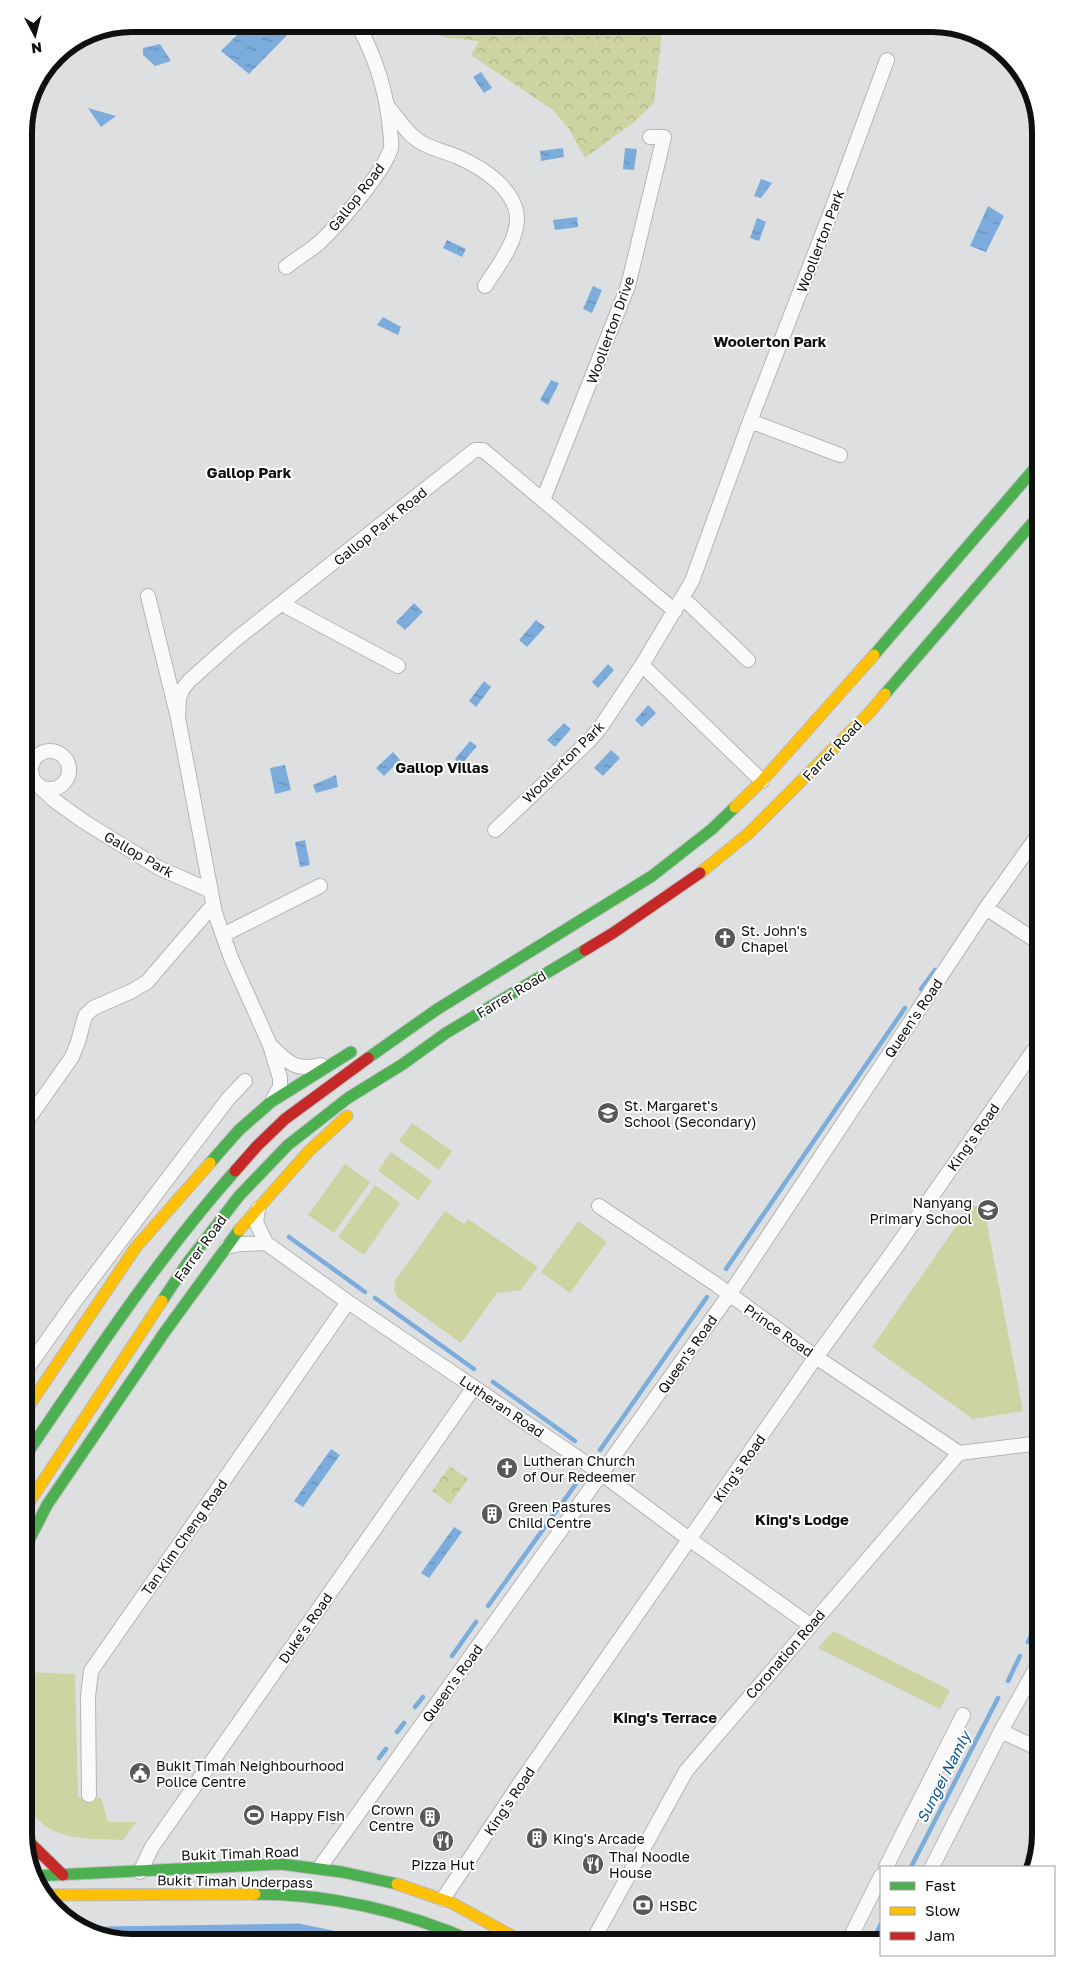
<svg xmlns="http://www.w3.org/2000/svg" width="1065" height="1966" font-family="'Golos Text',sans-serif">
  <defs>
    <pattern id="park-crowns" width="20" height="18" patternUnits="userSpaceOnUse" patternTransform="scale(1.25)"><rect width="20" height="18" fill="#ced3a2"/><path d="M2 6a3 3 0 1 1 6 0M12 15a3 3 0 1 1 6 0" fill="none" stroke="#b0b48a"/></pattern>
    <pattern id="garden-dots" width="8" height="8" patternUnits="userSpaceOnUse" patternTransform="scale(1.25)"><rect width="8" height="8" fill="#ced3a2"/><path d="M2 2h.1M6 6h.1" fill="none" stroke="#b0b48a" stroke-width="1.8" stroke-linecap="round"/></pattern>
    <pattern id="water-ripples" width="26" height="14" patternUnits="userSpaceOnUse" patternTransform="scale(1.25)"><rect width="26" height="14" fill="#7cacdc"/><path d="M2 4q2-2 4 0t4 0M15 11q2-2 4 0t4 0" fill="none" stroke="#648ab1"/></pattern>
  </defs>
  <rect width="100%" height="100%" fill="#dedfe0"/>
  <path fill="#ced3a2" d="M 412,1123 L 452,1151 L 439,1170 L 399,1141 Z
    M 391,1152 L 432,1181 L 418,1200 L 378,1171 Z
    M 345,1164 L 370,1182 L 334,1233 L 308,1215 Z
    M 375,1185 L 400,1203 L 364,1255 L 338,1237 Z
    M 971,1205 L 984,1208 L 1023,1411 L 973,1419 L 872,1347 Z
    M 445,1211 L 464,1224 L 468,1219 L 538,1267 L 521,1290 L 497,1293 L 461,1343 L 397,1297 L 394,1289 L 395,1281 Z
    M 578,1221 L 607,1242 L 570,1293 L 541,1272 Z
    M 833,1631 L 950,1690 L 940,1709 L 818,1648 Z
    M 24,1672 L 75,1674 L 78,1797 L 101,1798 L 108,1822 L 136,1822 L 123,1840 C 82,1838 40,1843 24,1795 Z"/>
  <path fill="url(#park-crowns)" d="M 388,24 L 663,24 L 654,103 L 634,122 L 585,158 L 569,129 L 553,110 L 471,55 L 479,41 L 448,38 L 410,27 Z
    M 450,1466 L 468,1479 L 450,1504 L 432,1491 Z"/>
  <path fill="url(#garden-dots)" d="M 435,24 L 486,24 L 476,31 L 457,29 Z
    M 573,24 L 657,24 L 656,34 L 634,33 L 591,43 Z"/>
  <path fill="url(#water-ripples)" d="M 248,24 L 298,24 L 249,74 L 221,51 Z
    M 160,44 L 171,61 L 155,66 L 143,55 L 143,48 Z
    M 481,72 L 492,88 L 484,93 L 473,77 Z
    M 88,108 L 116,116 L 101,127 Z
    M 563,148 L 564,157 L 541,161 L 540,151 Z
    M 625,148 L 637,149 L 634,170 L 623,169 Z
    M 761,179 L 772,183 L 761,198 L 754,196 Z
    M 988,206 L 1004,216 L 986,252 L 970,246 Z
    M 577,217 L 578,227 L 555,230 L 553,220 Z
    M 757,218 L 766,222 L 759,241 L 750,238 Z
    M 447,240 L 466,249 L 462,257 L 443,248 Z
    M 593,286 L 602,290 L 592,313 L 583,309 Z
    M 383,317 L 401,327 L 398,335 L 377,325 Z
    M 551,380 L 559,383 L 548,405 L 540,400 Z
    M 414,603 L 423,612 L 405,630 L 396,622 Z
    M 536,620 L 545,627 L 527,647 L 519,640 Z
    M 608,664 L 614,670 L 598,688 L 592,682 Z
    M 484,681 L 491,687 L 476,707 L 469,701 Z
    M 648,705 L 656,713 L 642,727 L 635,720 Z
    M 564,723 L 571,729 L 555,747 L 547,740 Z
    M 470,741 L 477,746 L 461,765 L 455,759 Z
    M 611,750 L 620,758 L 603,776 L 594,768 Z
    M 393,752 L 400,760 L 384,776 L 376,768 Z
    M 285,765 L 291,790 L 275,794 L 270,768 Z
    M 336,775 L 338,787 L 316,793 L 313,785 Z
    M 305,840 L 310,865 L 300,867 L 295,842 Z
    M 331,1449 L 340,1455 L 303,1507 L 294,1501 Z
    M 454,1527 L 462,1532 L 429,1578 L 421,1573 Z"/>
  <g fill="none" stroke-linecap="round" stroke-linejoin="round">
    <path stroke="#7cacdc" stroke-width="4.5" d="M 1035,829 L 1041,820
      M 921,989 L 935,970
      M 289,1237 L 365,1292
      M 726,1269 L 905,1008
      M 375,1298 L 474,1369
      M 493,1382 L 575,1441
      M 600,1450 L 707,1297
      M 488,1606 L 578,1481
      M 1028,1642 L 1038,1621
      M 452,1656 L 476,1622
      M 1008,1681 L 1020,1656
      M 415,1707 L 423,1697
      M 397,1732 L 404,1723
      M 379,1758 L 386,1749
      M 333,1822 L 338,1815
      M 911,1867 L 998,1698
      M 872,1942 L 881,1924"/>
    <path stroke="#7cacdc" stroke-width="15" d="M 103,1934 L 299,1931 L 351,1942"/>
    <g stroke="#b4b5b6" stroke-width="16">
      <path id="street" d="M 388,107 C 398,118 408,136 422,143 C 433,149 446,152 458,157 C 481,167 515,188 517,217 C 518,241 497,267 485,286
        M 286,267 C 297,258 310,251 320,242 C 339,224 384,172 391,148 C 392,142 390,135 390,129 C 387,93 375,55 357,24
        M 750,421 L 840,455
        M 543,500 L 628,286 L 664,137 L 650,137
        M 148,596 L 178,718 L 215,913 L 231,958 L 270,1045 L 280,1078 L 280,1087 L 273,1099
        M 683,598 L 748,660
        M 282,604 L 398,666
        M 642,665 L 762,781
        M 178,718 L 179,698 L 182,690 L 189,681 L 235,640 L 475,450 L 483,450 L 675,611
        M31 770a19 19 0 1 1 38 0a19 19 0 1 1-38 0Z
        M 40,787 L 54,800 L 83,821 L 159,868 L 209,890
        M 495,830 L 589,741 L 600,728 L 642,665 L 692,581 L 750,421 L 832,209 L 887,60
        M 986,908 L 1041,944
        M 223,935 L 320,886
        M 272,1047 C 289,1064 297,1071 321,1065
        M 24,1125 L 72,1057 L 78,1042 L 85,1016 L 93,1008 L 132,991 L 147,982 L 213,905
        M 599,1206 L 717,1285 L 810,1353 L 959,1453
        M 258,1209 L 256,1222 L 266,1243 L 348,1302 L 602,1474 L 685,1536 L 810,1625
        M 227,1247 L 240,1244 L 266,1243
        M 24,1373 L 75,1301 L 228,1099 L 245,1081
        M 1039,1563 L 1041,1559
        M 1001,1731 L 1041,1750
        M 89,1795 L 88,1697 L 91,1671 L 348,1302
        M 320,1867 L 729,1295 L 986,908 L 1041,831
        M 886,1867 L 963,1715
        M 932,1867 L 1001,1731 L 1041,1659
        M 140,1872 L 152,1847 L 474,1387
        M 443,1899 L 520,1783 L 811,1364 L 892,1253 L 1041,1040
        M 592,1942 L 686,1771 L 959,1453 L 1041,1443
        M 848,1942 L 881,1876"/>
    </g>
    <g stroke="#babbbb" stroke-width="13">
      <path id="fast" d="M 874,655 L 1041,461
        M 885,694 L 1041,513
        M 368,1058 L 436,1010 L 652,876 L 712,829 L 735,807
        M 210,1163 L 239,1130 L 271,1102 L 351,1052
        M 162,1301 L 188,1262 L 239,1196 L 288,1145 L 348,1098 L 403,1064 L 446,1033 L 585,950
        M 24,1458 C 91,1360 156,1260 235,1171
        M 24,1550 L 47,1505 L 164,1333 L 239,1230
        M 33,1876 L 281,1864 L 342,1872 L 397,1884
        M 255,1894 C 333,1894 404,1911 475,1942"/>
    </g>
    <g stroke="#babbbb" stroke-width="13">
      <path id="slow" d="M 735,807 L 762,781 L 874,655
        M 700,873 L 749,833 L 870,712 L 885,694
        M 239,1230 L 309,1151 L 347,1116
        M 24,1413 L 136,1247 L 210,1163
        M 24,1510 L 162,1301
        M 397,1884 L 452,1903 L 523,1942
        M 48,1895 L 255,1894"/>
    </g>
    <g stroke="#babbbb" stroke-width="13">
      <path id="jam" d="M 585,950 L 613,933 L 700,873
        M 235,1171 L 257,1146 L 285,1119 L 368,1058
        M 25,1838 L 63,1875"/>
    </g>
    <use href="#street" stroke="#fafafa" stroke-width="14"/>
    <use href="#fast" stroke="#4caf50" stroke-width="11"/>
    <use href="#slow" stroke="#ffc107" stroke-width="11"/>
    <use href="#jam" stroke="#c62828" stroke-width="11"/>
  </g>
  <defs>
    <g id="church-disc" transform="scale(1.125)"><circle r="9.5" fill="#575858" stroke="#fff"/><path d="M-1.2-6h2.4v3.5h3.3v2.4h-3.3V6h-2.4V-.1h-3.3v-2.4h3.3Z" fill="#fff"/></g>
    <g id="school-disc" transform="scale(1.125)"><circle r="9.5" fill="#575858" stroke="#fff"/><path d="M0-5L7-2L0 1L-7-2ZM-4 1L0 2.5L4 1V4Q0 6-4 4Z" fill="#fff"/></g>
    <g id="building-disc" transform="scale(1.125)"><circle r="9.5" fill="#575858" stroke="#fff"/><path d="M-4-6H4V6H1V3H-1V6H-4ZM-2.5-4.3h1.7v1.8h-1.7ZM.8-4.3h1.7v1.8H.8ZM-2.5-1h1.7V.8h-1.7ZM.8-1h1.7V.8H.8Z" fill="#fff"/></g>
    <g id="civic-disc" transform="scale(1.125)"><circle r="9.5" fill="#575858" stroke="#fff"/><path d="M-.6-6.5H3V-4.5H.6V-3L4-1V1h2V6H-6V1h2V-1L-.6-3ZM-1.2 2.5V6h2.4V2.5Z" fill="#fff"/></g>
    <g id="stadium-disc" transform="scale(1.125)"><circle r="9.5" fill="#575858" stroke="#fff"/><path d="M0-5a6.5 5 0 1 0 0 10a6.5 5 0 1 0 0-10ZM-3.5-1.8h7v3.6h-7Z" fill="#fff"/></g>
    <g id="restaurant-disc" transform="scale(1.125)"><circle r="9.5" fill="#575858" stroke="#fff"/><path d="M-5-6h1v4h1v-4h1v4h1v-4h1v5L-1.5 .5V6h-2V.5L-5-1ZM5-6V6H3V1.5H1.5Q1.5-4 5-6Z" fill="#fff"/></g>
    <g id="bank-disc" transform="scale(1.125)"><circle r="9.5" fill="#575858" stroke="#fff"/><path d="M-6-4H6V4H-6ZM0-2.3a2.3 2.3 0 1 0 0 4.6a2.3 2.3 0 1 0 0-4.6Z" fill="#fff"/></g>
  </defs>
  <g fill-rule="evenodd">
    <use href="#church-disc" x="725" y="938"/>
    <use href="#school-disc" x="608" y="1113"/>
    <use href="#school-disc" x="988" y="1210"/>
    <use href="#church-disc" x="507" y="1468"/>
    <use href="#building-disc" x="492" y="1514"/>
    <use href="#civic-disc" x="140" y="1773"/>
    <use href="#stadium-disc" x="254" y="1815"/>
    <use href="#building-disc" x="430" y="1817"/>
    <use href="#building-disc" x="537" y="1838"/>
    <use href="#restaurant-disc" x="443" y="1841"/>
    <use href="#restaurant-disc" x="593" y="1864"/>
    <use href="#bank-disc" x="643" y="1905"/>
  </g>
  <g text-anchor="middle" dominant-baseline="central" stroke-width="4" stroke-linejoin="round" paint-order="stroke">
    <g font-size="14" fill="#0e0f0f" stroke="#fff">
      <text transform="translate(356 197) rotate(-52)">Gallop Road</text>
      <text transform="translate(820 241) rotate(-69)">Woollerton Park</text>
      <text transform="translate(610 330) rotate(-70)">Woollerton Drive</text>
      <text transform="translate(380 526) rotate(-39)">Gallop Park Road</text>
      <text transform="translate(832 750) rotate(-46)">Farrer Road</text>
      <text transform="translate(563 762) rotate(-45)">Woollerton Park</text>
      <text transform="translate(139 854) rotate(30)">Gallop Park</text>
      <text transform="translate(511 994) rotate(-31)">Farrer Road</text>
      <text transform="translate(913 1018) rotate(-56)">Queen's Road</text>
      <text transform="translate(973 1137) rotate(-55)">King's Road</text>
      <text transform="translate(200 1248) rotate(-54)">Farrer Road</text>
      <text transform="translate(779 1330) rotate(35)">Prince Road</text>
      <text transform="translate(687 1354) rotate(-55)">Queen's Road</text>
      <text transform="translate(502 1406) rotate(34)">Lutheran Road</text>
      <text transform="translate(739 1468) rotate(-55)">King's Road</text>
      <text transform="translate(184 1537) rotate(-55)">Tan Kim Cheng Road</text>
      <text transform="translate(305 1628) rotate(-55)">Duke's Road</text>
      <text transform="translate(785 1654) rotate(-49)">Coronation Road</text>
      <text transform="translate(452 1683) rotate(-54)">Queen's Road</text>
      <text transform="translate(509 1801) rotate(-56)">King's Road</text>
      <text transform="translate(240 1853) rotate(-2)">Bukit Timah Road</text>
      <text transform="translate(235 1881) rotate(1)">Bukit Timah Underpass</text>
    </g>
    <g font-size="14" fill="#0e0f0f" stroke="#fff" text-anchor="start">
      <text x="741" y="930">St. John's<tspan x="741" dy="16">Chapel</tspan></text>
      <text x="624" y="1105">St. Margaret's<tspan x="624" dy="16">School (Secondary)</tspan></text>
      <text x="972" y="1202" text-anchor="end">Nanyang<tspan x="972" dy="16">Primary School</tspan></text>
      <text x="523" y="1460">Lutheran Church<tspan x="523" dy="16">of Our Redeemer</tspan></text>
      <text x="508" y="1506">Green Pastures<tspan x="508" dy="16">Child Centre</tspan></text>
      <text x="156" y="1765">Bukit Timah Neighbourhood<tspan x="156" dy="16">Police Centre</tspan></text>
      <text x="414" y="1809" text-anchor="end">Crown<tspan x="414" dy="16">Centre</tspan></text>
      <text x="270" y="1815">Happy Fish</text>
      <text x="553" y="1838">King's Arcade</text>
      <text x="609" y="1856">Thai Noodle<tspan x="609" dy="16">House</tspan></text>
      <text x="443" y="1864" text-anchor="middle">Pizza Hut</text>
      <text x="659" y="1905">HSBC</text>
    </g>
    <g font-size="15" font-weight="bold" fill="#0e0f0f" stroke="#fff">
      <text x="770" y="341">Woolerton Park</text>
      <text x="249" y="472">Gallop Park</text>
      <text x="442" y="767">Gallop Villas</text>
      <text x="802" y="1519">King's Lodge</text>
      <text x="665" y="1717">King's Terrace</text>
    </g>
    <g font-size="15" font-style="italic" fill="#0d5797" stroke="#fff">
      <text transform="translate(943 1777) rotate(-63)">Sungei Namly</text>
    </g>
  </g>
  <path d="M0 0H1065V1966H0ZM132 32H932A100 100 0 0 1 1032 132V1834A100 100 0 0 1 932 1934H132A100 100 0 0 1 32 1834V132A100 100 0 0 1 132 32Z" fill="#fff" fill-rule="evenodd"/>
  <path fill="none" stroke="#0e0f0f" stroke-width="6" d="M132 32H932A100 100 0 0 1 1032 132V1834A100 100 0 0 1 932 1934H132A100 100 0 0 1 32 1834V132A100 100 0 0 1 132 32Z"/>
  <rect x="880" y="1866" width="175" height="90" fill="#ffffff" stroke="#9f9f9f"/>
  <rect x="890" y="1882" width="25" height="8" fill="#4caf50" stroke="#9f9f9f"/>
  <text x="925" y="1891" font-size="15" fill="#0e0f0f">Fast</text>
  <rect x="890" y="1907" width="25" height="8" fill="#ffc107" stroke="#9f9f9f"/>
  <text x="925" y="1916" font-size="15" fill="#0e0f0f">Slow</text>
  <rect x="890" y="1932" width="25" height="8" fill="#c62828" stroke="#9f9f9f"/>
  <text x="925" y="1941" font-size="15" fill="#0e0f0f">Jam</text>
  <g transform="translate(35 35) rotate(173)" stroke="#ffffff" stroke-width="4" paint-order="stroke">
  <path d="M0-4L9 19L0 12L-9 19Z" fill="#0e0f0f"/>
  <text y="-8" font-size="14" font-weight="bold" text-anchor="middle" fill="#0e0f0f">N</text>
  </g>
</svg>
